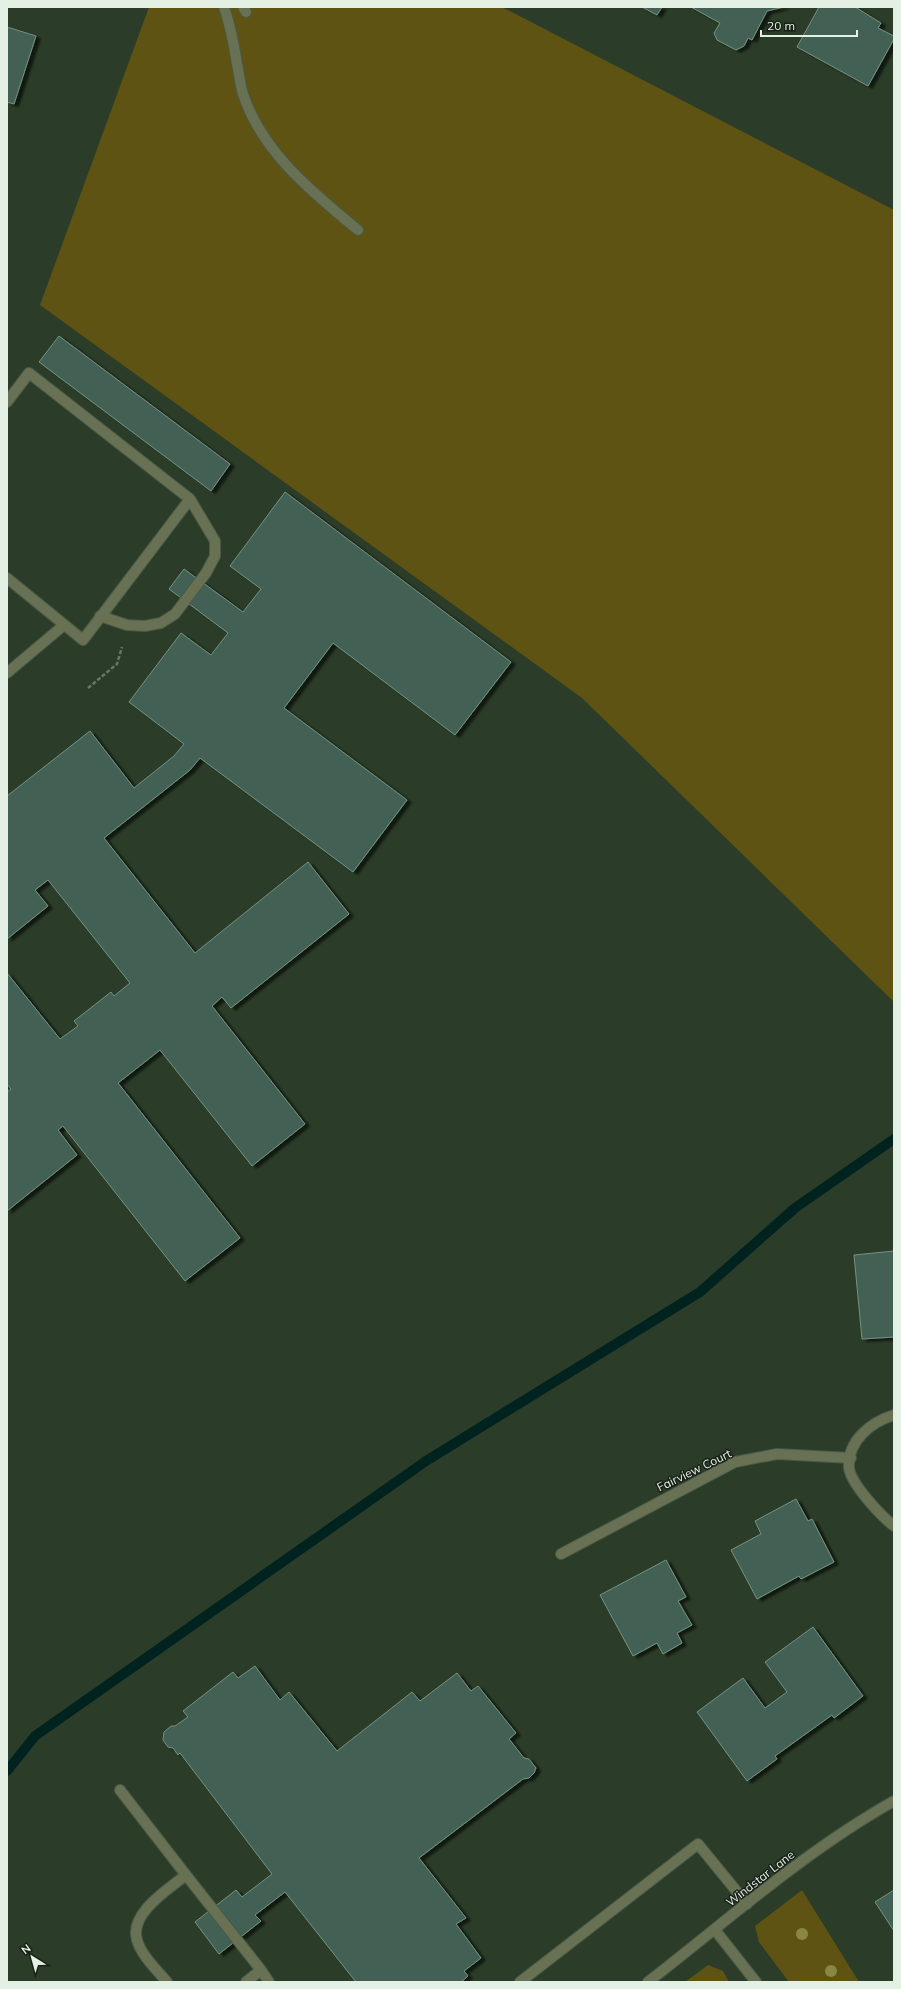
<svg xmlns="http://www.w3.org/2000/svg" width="901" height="1989" font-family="Mulish,sans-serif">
  <defs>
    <filter id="shadow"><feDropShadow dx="4.5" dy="2.5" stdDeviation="1" flood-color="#0009"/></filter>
  </defs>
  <rect width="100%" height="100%" fill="#2b3d28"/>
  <path fill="#5e5313" d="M 149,7 L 502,7 L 894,210 L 894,1002 L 582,698 L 40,305 Z
    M 802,1890 L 859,1982 L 789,1982 L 759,1942 L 755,1926 Z
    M 708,1965 L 723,1971 L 729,1982 L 685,1982 Z"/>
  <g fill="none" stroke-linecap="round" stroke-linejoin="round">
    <path stroke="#00231f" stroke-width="10" d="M 7,1771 L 35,1736 L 426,1461 L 700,1292 L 795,1208 L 894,1139"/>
  </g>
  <path fill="#436153" stroke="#739283" filter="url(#shadow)" d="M 642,7 L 662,7 L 657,15 Z
    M 691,7 L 784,7 L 767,11 L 752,40 L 748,38 L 744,46 L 736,50 L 717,40 L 714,33 L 720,23 Z
    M 819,7 L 855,7 L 881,23 L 878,28 L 894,36 L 894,39 L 868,86 L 797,47 Z
    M 7,27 L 36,36 L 14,104 L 7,102 Z
    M 59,336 L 230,464 L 211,491 L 39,362 Z
    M 285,492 L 511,662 L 455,735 L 333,643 L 284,708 L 407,800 L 353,872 L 200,758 L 190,770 L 104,838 L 195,953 L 308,862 L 349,914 L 231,1008 L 222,997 L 212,1006 L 305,1124 L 252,1166 L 160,1050 L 118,1083 L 240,1238 L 185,1281 L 63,1126 L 58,1130 L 77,1155 L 7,1211 L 7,1092 L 11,1089 L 7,1084 L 7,973 L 60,1039 L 78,1026 L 74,1021 L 111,992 L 114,996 L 130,983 L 48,880 L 35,890 L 48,906 L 7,939 L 7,796 L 90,731 L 134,788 L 174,756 L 184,744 L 129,702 L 181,633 L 211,655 L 228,633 L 169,589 L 184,569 L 243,612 L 261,589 L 230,566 Z
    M 894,1251 L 894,1337 L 862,1339 L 854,1255 Z
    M 796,1499 L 808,1521 L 812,1519 L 834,1562 L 801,1579 L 799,1576 L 757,1599 L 731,1550 L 761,1534 L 755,1521 Z
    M 666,1560 L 686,1597 L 678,1601 L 692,1625 L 677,1633 L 682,1643 L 663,1654 L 657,1643 L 633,1656 L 600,1595 Z
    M 813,1627 L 863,1696 L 834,1718 L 832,1715 L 775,1756 L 777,1759 L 747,1781 L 697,1712 L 743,1678 L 765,1708 L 787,1692 L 765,1662 Z
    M 255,1666 L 280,1700 L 289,1692 L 337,1751 L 412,1692 L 420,1701 L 457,1673 L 471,1691 L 478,1686 L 516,1733 L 509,1739 L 524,1758 L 529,1759 L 536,1768 L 534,1773 L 529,1778 L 523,1779 L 419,1858 L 466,1918 L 456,1924 L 481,1958 L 464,1971 L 468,1976 L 461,1982 L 356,1982 L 285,1892 L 255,1915 L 261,1921 L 219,1954 L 195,1922 L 236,1890 L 242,1897 L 272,1874 L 180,1753 L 178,1755 L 173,1748 L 168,1747 L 163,1740 L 164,1732 L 171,1726 L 175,1726 L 188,1717 L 183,1711 L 233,1672 L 238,1678 Z
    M 894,1890 L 894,1931 L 875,1902 Z"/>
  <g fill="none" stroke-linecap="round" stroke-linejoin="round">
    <g stroke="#495a46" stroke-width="12">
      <path id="lane" d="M 224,7 C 230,25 234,44 237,64 C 239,73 240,84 243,94 C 262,152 312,192 358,230
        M 243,7 L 246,12
        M 7,402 L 29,373 L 190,499 L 83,640 L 7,578
        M 100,616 L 127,625 L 145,626 L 161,623 L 175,614 L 206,573 L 215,556 L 215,541 L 190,499
        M 7,673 L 64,625
        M 120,1790 L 186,1875 C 169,1889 129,1913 137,1940 C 141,1955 157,1970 167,1982
        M 186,1875 L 261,1970
        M 715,1930 L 756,1982
        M 246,1982 L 261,1970 L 269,1982
        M 520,1982 L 698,1844 L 747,1904"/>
    </g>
    <g stroke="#495a46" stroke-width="12">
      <path id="street" d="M 894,1415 C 871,1422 847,1441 849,1468 C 851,1484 881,1516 894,1526
        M 561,1554 L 735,1462 L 777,1454 L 851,1458
        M 648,1982 C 728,1920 805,1851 894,1801"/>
    </g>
    <path stroke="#677765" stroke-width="2.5" stroke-dasharray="4 2" stroke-linecap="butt" d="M 88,688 L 117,664 L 122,647"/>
    <use href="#lane" stroke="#697154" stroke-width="10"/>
    <use href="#street" stroke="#697154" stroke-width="10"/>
  </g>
  <g fill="#8a8741">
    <circle cx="802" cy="1934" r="6"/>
    <circle cx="831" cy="1971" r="6"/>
  </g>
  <g text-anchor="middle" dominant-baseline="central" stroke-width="3" stroke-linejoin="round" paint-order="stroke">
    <g font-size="12" fill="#e4f0e3" stroke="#192118">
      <text transform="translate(694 1470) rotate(-26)">Fairview Court</text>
      <text transform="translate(760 1878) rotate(-38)">Windstar Lane</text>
    </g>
  </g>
  <rect width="901" height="1989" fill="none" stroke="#e4f0e3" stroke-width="16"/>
  <g transform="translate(32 1957) rotate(323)" stroke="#192118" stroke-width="3" paint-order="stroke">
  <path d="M0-3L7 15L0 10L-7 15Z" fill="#e4f0e3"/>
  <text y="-6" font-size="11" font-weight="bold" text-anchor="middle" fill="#e4f0e3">N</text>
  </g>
  <path d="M761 30v6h96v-6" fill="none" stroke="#e4f0e3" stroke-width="2"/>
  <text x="767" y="30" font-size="12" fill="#e4f0e3" stroke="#192118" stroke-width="3" paint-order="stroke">20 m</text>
</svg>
